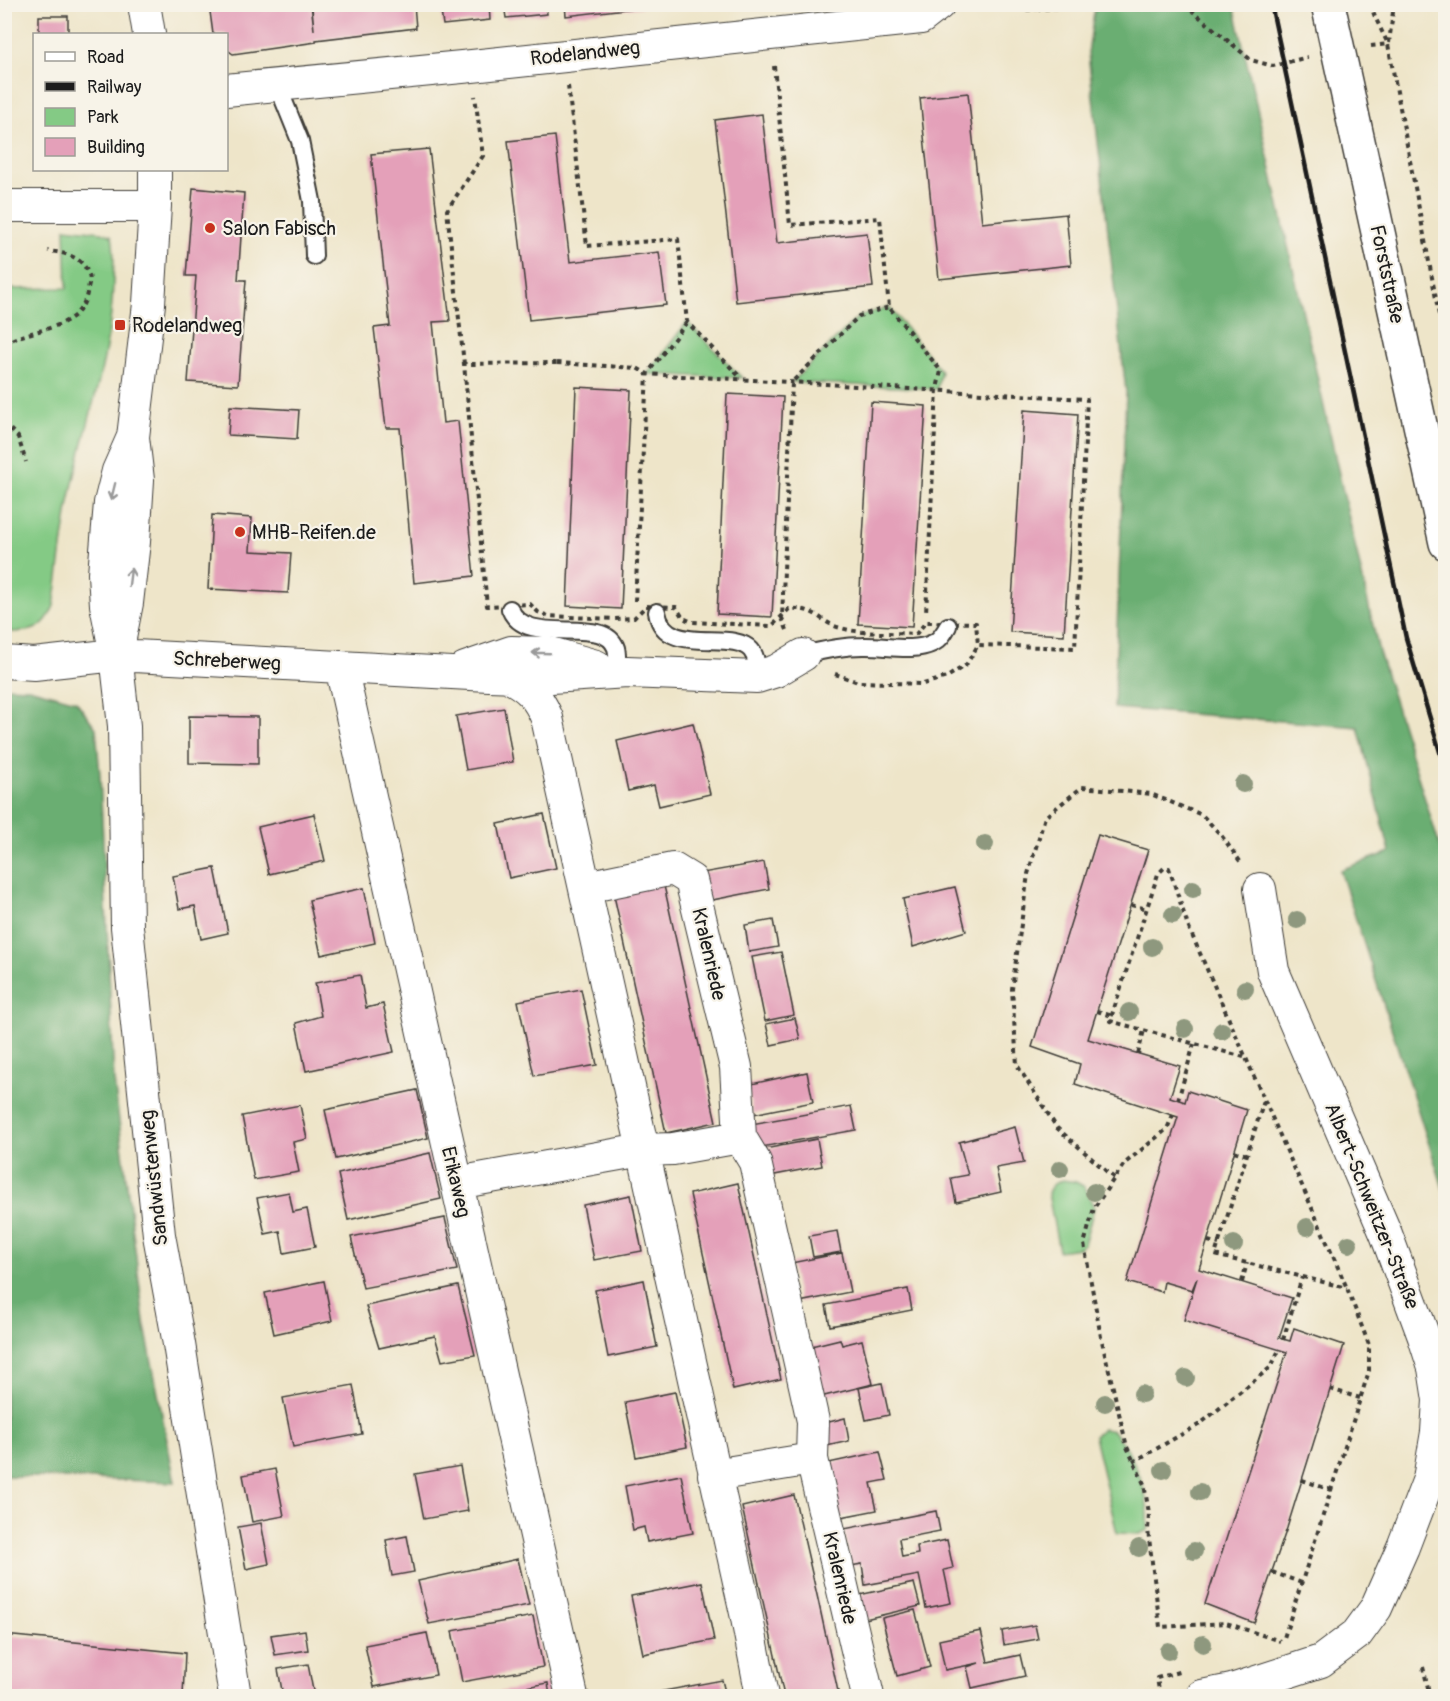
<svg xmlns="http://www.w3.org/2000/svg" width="1450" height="1701" font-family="Pangolin,sans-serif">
  <rect width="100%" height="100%" fill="#f7f3e8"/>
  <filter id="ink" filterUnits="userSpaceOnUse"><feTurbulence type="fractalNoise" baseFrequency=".0167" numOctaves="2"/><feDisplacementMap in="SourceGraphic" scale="12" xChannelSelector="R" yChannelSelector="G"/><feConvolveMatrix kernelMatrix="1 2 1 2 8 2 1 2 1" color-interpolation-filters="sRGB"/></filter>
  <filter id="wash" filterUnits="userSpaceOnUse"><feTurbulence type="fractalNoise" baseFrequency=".008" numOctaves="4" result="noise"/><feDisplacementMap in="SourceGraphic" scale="24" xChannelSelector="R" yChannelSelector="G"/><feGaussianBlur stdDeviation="1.35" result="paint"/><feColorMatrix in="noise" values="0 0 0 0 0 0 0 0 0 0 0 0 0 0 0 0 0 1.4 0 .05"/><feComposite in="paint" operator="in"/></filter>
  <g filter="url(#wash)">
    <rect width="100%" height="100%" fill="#eee5c9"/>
    <path fill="#84ca85" stroke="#507350" stroke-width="1.5" d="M 65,228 L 102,232 L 112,236 C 115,251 114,266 113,282 C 112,354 86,422 71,492 C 63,530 60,568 54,606 C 44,630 33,632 8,632 L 4,618 L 5,289 L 67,288 Z
      M 889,307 L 941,371 L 937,389 L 792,382 L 859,316 Z
      M 687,322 L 742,378 L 647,374 Z
      M 1062,1180 L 1076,1182 L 1085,1187 L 1094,1208 L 1084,1244 L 1079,1248 L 1059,1251 L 1048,1193 L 1052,1185 Z
      M 1103,1429 L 1113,1431 C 1137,1459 1150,1494 1148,1530 L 1139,1534 L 1117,1533 L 1094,1436 Z"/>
    <path fill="#6bae72" stroke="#446547" stroke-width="1.5" d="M 1095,5 L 1234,5 L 1379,652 L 1445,863 L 1445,1194 L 1340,870 L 1390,852 L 1358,727 L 1114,708 L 1126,392 L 1088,53 Z
      M 5,687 L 29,688 L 76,701 L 96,728 L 100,775 L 114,1080 L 144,1321 L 175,1482 L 5,1476 Z"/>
    <g id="blocks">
      <path fill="#e4a0b9" d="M 209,4 L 311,4 L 314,30 L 312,8 L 342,4 L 414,4 L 416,28 L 316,40 L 316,42 L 233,54 L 226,49 L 226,34 L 213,34 Z
        M 440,4 L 489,4 L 490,20 L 443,25 Z
        M 504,4 L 546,4 L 547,14 L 506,18 Z
        M 565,4 L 651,4 L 651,6 L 566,16 Z
        M 39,16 L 68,16 L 68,34 L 39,34 Z
        M 968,93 L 982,223 L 1066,214 L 1071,265 L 939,279 L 920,98 Z
        M 762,114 L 777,243 L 867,233 L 873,287 L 736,302 L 715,120 Z
        M 555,136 L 570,262 L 659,252 L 666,305 L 529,320 L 508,141 Z
        M 429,149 L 450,321 L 433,322 L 443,423 L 458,421 L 474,576 L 414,583 L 400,428 L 386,428 L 374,328 L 390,326 L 371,154 Z
        M 193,188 L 244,193 L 238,280 L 246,280 L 238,385 L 188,382 L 196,276 L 186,276 Z
        M 576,387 L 631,390 L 621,609 L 567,606 Z
        M 727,394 L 783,397 L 772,617 L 717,614 Z
        M 871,402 L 926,406 L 912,627 L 858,624 Z
        M 230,406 L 299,410 L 297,439 L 228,435 Z
        M 1024,410 L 1078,414 L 1064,635 L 1010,632 Z
        M 212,515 L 252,518 L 250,551 L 291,553 L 288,593 L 208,589 Z
        M 504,708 L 513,762 L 466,770 L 456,716 Z
        M 189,716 L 258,717 L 258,764 L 189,763 Z
        M 693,723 L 710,794 L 659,806 L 654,785 L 628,791 L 617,741 Z
        M 314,814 L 325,861 L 269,874 L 258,827 Z
        M 544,814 L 556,868 L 509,878 L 498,824 Z
        M 1098,835 L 1148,850 L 1088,1039 L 1180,1066 L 1170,1097 L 1185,1102 L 1188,1091 L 1247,1110 L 1199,1269 L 1292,1298 L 1279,1338 L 1290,1341 L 1294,1328 L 1344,1345 L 1287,1528 L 1254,1623 L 1205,1604 L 1287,1352 L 1184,1320 L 1197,1278 L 1192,1290 L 1164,1282 L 1162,1292 L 1127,1282 L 1178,1117 L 1075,1084 L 1080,1064 L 1032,1047 Z
        M 764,862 L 769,889 L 707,901 L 702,873 Z
        M 215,868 L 228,933 L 201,939 L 195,906 L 179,909 L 173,876 Z
        M 663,881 L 716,1122 L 666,1133 L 613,891 Z
        M 955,887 L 966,931 L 913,947 L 903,899 Z
        M 364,888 L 375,943 L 321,955 L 309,900 Z
        M 773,920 L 778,947 L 749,952 L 745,925 Z
        M 781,952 L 794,1015 L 765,1021 L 752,957 Z
        M 360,975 L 366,1008 L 383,1004 L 394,1052 L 306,1071 L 296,1023 L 321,1016 L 315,983 Z
        M 581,989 L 597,1065 L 534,1076 L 518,1001 Z
        M 795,1018 L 800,1039 L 771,1045 L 766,1024 Z
        M 807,1072 L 813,1102 L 753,1114 L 747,1085 Z
        M 417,1090 L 428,1138 L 336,1159 L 325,1110 Z
        M 300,1105 L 307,1139 L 293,1142 L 299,1172 L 254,1180 L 242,1116 Z
        M 851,1106 L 856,1130 L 756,1148 L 751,1124 Z
        M 1015,1127 L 1024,1163 L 996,1168 L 1001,1192 L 956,1202 L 951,1178 L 968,1175 L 959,1142 Z
        M 817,1139 L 822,1166 L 764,1177 L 759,1150 Z
        M 430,1153 L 441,1199 L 348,1220 L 338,1174 Z
        M 738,1183 L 781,1379 L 733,1390 L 690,1194 Z
        M 289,1192 L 293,1212 L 307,1209 L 315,1247 L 284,1253 L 280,1231 L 265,1234 L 257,1198 Z
        M 631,1195 L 642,1251 L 594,1260 L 583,1205 Z
        M 445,1218 L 457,1270 L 363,1288 L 351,1237 Z
        M 837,1231 L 841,1252 L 813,1257 L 809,1236 Z
        M 842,1253 L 850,1292 L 799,1302 L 791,1263 Z
        M 644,1280 L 657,1347 L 608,1357 L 595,1290 Z
        M 324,1281 L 332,1321 L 274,1334 L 265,1293 Z
        M 458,1286 L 475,1355 L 442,1361 L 435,1336 L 379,1348 L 366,1306 Z
        M 908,1289 L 912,1310 L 830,1326 L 826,1305 Z
        M 840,1339 L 842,1345 L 862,1340 L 873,1384 L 816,1398 L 803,1348 Z
        M 882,1383 L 889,1415 L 866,1420 L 859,1388 Z
        M 353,1385 L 362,1434 L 293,1447 L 283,1398 Z
        M 675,1392 L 687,1447 L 636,1457 L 625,1402 Z
        M 845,1418 L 849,1441 L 822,1447 L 817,1425 Z
        M 880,1452 L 887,1480 L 871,1483 L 877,1510 L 836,1518 L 824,1464 Z
        M 460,1466 L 468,1511 L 424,1519 L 415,1474 Z
        M 275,1469 L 284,1516 L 252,1522 L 243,1475 Z
        M 681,1475 L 693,1533 L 647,1542 L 644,1527 L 633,1530 L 625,1486 Z
        M 794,1495 L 817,1595 L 839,1696 L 784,1696 L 742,1507 Z
        M 936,1511 L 940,1531 L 899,1539 L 902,1557 L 918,1554 L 917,1546 L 947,1540 L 953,1568 L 944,1570 L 951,1603 L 926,1608 L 919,1575 L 865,1585 L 862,1564 L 851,1566 L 844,1529 Z
        M 261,1523 L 269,1564 L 246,1569 L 238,1527 Z
        M 407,1536 L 414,1572 L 392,1576 L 386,1540 Z
        M 518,1559 L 529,1605 L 429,1624 L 418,1581 Z
        M 702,1582 L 714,1640 L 643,1654 L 631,1596 Z
        M 914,1583 L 920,1606 L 865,1619 L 859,1595 Z
        M 915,1610 L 930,1667 L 897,1676 L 882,1618 Z
        M 533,1616 L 543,1667 L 462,1682 L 452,1631 Z
        M 1035,1625 L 1038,1639 L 1004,1645 L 1002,1631 Z
        M 305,1630 L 308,1650 L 275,1655 L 271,1635 Z
        M 981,1631 L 988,1662 L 1020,1655 L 1025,1676 L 972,1688 L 967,1667 L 979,1663 L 945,1670 L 939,1640 Z
        M 427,1633 L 436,1675 L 374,1687 L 365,1645 Z
        M 4,1635 L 185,1653 L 183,1696 L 4,1696 Z
        M 308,1664 L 314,1696 L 283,1696 L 278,1669 Z
        M 722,1680 L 726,1696 L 654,1696 L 653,1693 Z
        M 548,1683 L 550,1696 L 484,1696 L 484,1695 Z"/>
    </g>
  </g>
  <g filter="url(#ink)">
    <use href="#blocks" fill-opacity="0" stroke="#3c3a36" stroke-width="1.5"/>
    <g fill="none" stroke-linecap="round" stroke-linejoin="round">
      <g stroke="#3c3a36" stroke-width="20">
        <path id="lane" d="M 277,84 L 300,141 L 312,201 L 314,256
          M 510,609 C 526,649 604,613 616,648 C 618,655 617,665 617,672
          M 657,612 C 664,658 732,628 751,650 C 757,657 757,667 757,677
          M 803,655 C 823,650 842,646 863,646 C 885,645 913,653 933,643 C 940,640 944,633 948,626"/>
      </g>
      <g stroke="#3c3a36" stroke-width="34">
        <path id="street" d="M 144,4 L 149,34
          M 226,90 L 472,66 L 921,18 L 939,4
          M 4,206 L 155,206
          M 133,437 L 118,471 L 110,503 L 104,574 L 106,605 L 116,655 L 124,726 L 127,927 L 159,1235 L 179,1344 L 235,1696
          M 119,643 L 127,603 L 134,542 L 138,480 L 133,437 L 149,304 L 155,206 L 155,170
          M 4,662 L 34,664 L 116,655 L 489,675 L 551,677 L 627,672 L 757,677 L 776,671 L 803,655
          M 341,667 L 572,1696
          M 465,668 L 511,652 L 550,653 L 596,666
          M 506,675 C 529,687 537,695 547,718 L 746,1613 L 762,1696
          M 586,887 L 673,869 L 691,880 L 736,1067 L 740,1137 L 755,1162 L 813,1421 L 812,1459 L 868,1696
          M 457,1183 L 642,1150 L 673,1149 L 740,1137
          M 714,1475 L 812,1459
          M 1202,1696 L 1232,1690 L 1321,1661 L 1357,1634 L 1376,1608 L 1403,1547 L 1429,1479 L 1437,1432 L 1439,1400 L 1434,1368 L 1424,1337 L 1386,1234 L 1273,971 L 1260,889"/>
      </g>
      <g stroke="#3c3a36" stroke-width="36">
        <path id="secondary" d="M 1328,4 L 1446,543"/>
      </g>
      <path stroke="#3c3a36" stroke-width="4" stroke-dasharray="4.5 4.5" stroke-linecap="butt" d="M 991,4 L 1023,10 L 1129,4
        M 1184,4 L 1251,60 L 1273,66 L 1308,57
        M 1370,4 L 1375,17 L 1388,44 L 1446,352
        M 1389,43 L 1394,4
        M 1371,46 L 1388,44
        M 774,66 L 790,225 L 880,218 L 889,307 L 941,371 L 937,389 L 926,613
        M 568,86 L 587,246 L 678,239 L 687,322 L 741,378
        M 4,344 C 32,326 79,333 87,293 C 88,287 91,280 89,275 C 82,256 66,253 48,251
        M 557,363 L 637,368 L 647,374 L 1087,399 L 1075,648 L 978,645 L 976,623 L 926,622 L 916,634 C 892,632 864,635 841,628 C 819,623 818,607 789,609 L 772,626 L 692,622 L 683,618 L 676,607 L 646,606 L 634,618 L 615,619 L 548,616 L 538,612 L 530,604 L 487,606 L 464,364 Z
        M 464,364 L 447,210 L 483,156 L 475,96
        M 4,423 L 18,437 L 26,462
        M 635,601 L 647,374 L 687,322
        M 787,630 L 782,618 L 792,382 L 859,316 L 889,307
        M 835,674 L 858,682 L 923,684 L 947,677 L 966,665 L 978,645
        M 1131,905 L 1147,909
        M 1097,1011 L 1112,1016
        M 1138,1054 L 1144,1030
        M 1244,1057 L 1110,1021 L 1158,874 L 1164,868 L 1169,868 L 1188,926 L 1347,1288 L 1369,1345 L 1369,1371 L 1283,1641
        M 1178,1100 L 1194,1044
        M 1264,1101 L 1215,1255 L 1347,1288
        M 1173,1115 L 1167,1129 L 1124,1164 L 1094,1208 L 1084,1244 L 1101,1337 L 1127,1447 L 1144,1484 L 1149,1513 L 1148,1530 L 1160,1627 L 1226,1623 L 1280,1641
        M 1234,1151 L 1247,1155
        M 1114,1178 L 1057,1128 L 1017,1065 L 1012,989 L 1028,874 L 1045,817 L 1082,787 L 1151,794 L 1202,815 L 1221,835 L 1242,864
        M 1208,1241 L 1219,1244
        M 1242,1282 L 1247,1263
        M 1283,1340 L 1302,1277
        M 1330,1389 L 1360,1398
        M 1133,1462 L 1200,1424 L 1271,1367 L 1279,1350
        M 1302,1480 L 1331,1490
        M 1272,1572 L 1302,1583
        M 1423,1667 L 1430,1696
        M 1160,1696 L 1157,1678 L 1182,1671"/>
      <use href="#lane" stroke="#fff" stroke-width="16"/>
      <use href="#street" stroke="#fff" stroke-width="32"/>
      <use href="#secondary" stroke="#fff" stroke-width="33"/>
      <path stroke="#1c1c1c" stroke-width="4.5" d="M 1271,4 L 1406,638 L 1446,772"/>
    </g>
    <g fill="#8e987e">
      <circle cx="1243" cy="784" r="9"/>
      <circle cx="985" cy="844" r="9"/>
      <circle cx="1193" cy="889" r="9"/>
      <circle cx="1173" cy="915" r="9"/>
      <circle cx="1297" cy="920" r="9"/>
      <circle cx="1152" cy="947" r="9"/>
      <circle cx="1245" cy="989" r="9"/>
      <circle cx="1129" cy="1012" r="9"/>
      <circle cx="1185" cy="1029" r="9"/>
      <circle cx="1222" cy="1031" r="9"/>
      <circle cx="1060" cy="1169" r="9"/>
      <circle cx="1094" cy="1192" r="9"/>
      <circle cx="1307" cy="1227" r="9"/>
      <circle cx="1234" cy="1244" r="9"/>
      <circle cx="1349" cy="1244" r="9"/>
      <circle cx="1186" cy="1378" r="9"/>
      <circle cx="1142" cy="1394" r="9"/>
      <circle cx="1105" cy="1403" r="9"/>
      <circle cx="1163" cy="1470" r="9"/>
      <circle cx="1200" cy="1492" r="9"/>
      <circle cx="1139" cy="1548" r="9"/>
      <circle cx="1194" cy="1551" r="9"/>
      <circle cx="1203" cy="1644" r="9"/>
      <circle cx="1168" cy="1651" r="9"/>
    </g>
    <defs><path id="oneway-shaft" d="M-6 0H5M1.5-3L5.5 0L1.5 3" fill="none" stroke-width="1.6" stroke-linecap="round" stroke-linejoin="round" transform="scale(1.5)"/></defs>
    <g stroke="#999">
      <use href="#oneway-shaft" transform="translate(113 492) rotate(104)"/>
      <use href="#oneway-shaft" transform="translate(130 577) rotate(-83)"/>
      <use href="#oneway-shaft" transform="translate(541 653) rotate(-178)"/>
    </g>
  </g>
  <g fill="#c8321e" stroke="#f7f3e8" stroke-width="2">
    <circle cx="210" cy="228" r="6"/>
    <rect x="114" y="319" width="12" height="12" rx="3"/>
    <circle cx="240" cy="532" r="6"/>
  </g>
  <g text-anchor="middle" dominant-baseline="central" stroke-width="4.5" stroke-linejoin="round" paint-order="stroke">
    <g font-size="20" fill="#1c1c1c" stroke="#f7f3e8">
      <text transform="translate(585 53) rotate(-6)">Rodelandweg</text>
      <text transform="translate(1387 274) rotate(78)">Forststraße</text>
      <text transform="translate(227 661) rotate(3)">Schreberweg</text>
      <text transform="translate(709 954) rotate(77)">Kralenriede</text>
      <text transform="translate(154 1178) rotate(-96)">Sandwüstenweg</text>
      <text transform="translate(456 1182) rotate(77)">Erikaweg</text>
      <text transform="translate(1372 1206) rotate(68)">Albert-Schweitzer-Straße</text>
      <text transform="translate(840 1578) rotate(77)">Kralenriede</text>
    </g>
    <g font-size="20" fill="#1c1c1c" stroke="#f7f3e8" text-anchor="start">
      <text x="222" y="228">Salon Fabisch</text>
      <text x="132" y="325">Rodelandweg</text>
      <text x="252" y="532">MHB-Reifen.de</text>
    </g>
  </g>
  <rect width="1450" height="1701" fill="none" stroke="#f7f3e8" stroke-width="24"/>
  <rect x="33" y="33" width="195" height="138" fill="#f7f3e8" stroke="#9f9d96" stroke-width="1.5"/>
  <rect x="45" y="52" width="30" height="9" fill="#ffffff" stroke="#9f9d96" stroke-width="1.5"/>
  <text x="87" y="63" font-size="18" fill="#1c1c1c">Road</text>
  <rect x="45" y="82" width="30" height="9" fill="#1c1c1c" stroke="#9f9d96" stroke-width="1.5"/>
  <text x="87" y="93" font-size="18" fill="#1c1c1c">Railway</text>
  <rect x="45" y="108" width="30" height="18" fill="#84ca85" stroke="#9f9d96" stroke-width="1.5"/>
  <text x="87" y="123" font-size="18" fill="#1c1c1c">Park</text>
  <rect x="45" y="138" width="30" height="18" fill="#e4a0b9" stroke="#9f9d96" stroke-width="1.5"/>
  <text x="87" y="153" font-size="18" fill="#1c1c1c">Building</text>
</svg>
